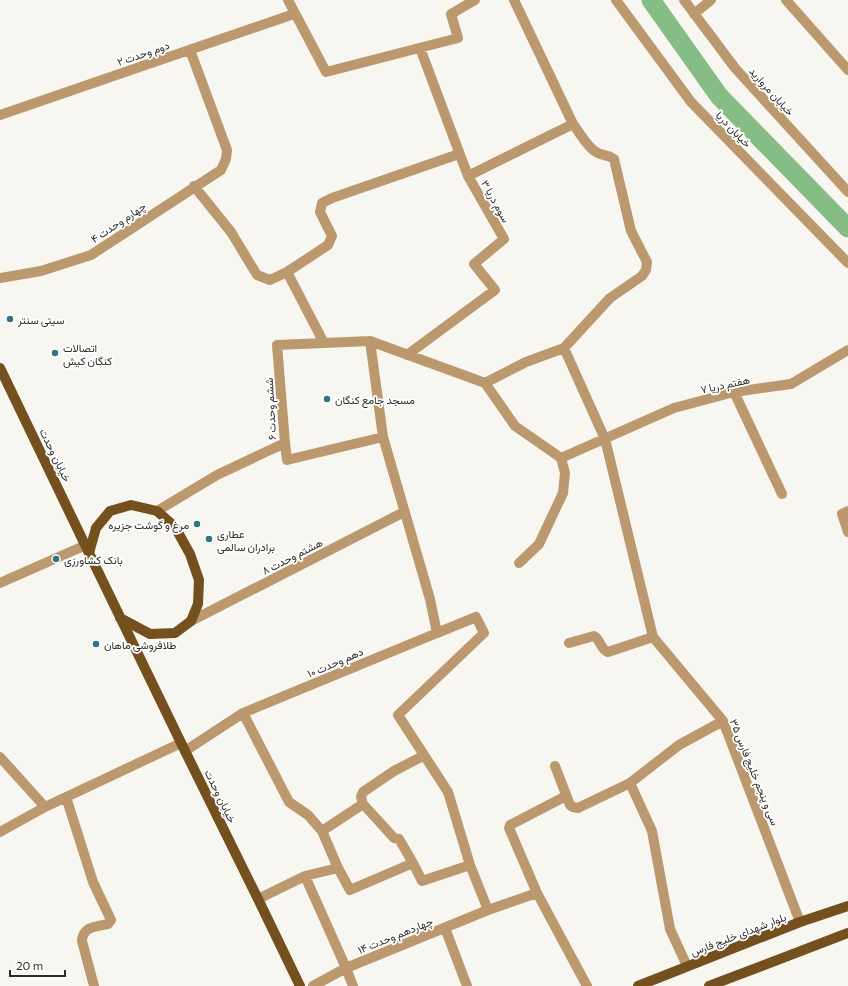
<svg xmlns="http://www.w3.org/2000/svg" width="848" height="986" font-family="Commissioner,Vazirmatn,sans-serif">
  <rect width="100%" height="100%" fill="#f8f6f1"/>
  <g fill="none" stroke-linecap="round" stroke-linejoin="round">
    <path stroke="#86bd84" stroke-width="19" d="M 651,0 L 719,96 L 848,228"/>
    <path stroke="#bb986d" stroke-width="10" d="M 288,0 L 326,72 L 458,38 L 451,14 L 475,0
      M 616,0 L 691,102 L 848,263
      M 684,0 L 735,68 L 848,192
      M 786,0 L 848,70
      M 694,14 L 711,0
      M 420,48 L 468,176
      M 0,115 L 294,14
      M 194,186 L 231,232 L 257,275 L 270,280 L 287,272 L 324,343
      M 287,272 L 328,245 L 332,236 L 320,212 L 322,203 L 332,198 L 459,154
      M 0,278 L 41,271 L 91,255 L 221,170 L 226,159 L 227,150 L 190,50
      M 370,341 L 383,437 L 430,599 L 437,633 L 476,617 L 484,633 L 398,715 L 448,792 L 470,865 L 488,910 L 537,893 L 587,986
      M 564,348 L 605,439 L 653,637 L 723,721 L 800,922
      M 407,355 L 495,290 L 474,264 L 504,239 L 468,176 L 573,124 L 514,0
      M 485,383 L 526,362 L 564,348 L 610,298 L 642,276 L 646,270 L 647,262 L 631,231 L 614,159 C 607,154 602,156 596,152 C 587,147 580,133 573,124
      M 734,392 L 782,494
      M 285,443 L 287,460 L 383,437
      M 157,511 L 217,475 L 285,443 L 277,345 L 370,341 L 485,383 L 515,426 L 561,458 L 674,408 L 734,392 L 791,384 L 848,350
      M 848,511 L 842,514 L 848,532
      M 519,563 L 539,544 L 563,493 L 565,473 L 561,458
      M 0,583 L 86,545
      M 191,621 L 404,512
      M 569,643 L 594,636 C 601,640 600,649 608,652 L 653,637
      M 243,713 L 437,633
      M 185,751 L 243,713 L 289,802 L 308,815 L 322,831 L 338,868 L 305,876 L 258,899
      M 0,757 L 45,807
      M 555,766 L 570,805 L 573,807 L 578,808 L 630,783 L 679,745 L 723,721
      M 630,783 L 652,831 L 670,929 L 687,966
      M 66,797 L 93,882 L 111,920 L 108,924 C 96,927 83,926 82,941 L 94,986
      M 363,804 L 361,797 L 363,792 L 394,771 L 423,756
      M 322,831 L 363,804 L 394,838 L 399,839 L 413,863 L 350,890 L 338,868
      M 0,832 L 45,807 L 181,743
      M 413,863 L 422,881 L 470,865
      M 305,876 L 346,968 L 353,986
      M 537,893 L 509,828 L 510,825 L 566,796
      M 445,928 L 467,986
      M 313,986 L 346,968 L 488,910"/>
    <path stroke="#74501e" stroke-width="10" d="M 0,368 L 89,553
      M 120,618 L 150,634 L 175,633 L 191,621 L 198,604 L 199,580 L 190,554 L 175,527 L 157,511 L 131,505 L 110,511 L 96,528 L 89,553 L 185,751 L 258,899 L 300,986
      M 638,986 L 800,922 L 848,906
      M 709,986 L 848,933"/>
  </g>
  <g fill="#307483" stroke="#fff" stroke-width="1.5">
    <circle cx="10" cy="319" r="4"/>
    <circle cx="55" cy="353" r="4"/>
    <circle cx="327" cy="399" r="4"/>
    <circle cx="197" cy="524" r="4"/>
    <circle cx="209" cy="539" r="4"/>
    <circle cx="56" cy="559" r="4"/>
    <circle cx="96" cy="644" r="4"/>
  </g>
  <g text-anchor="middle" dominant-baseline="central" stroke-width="3.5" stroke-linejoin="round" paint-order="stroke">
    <g font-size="11" fill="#2d2d2b" stroke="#fff">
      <text transform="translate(143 53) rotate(-19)">دوم وحدت ۲</text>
      <text transform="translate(772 91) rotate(48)">خیابان مروارید</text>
      <text transform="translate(734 129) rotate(46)">خیابان دریا</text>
      <text transform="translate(496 201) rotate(61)">سوم دریا ۳</text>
      <text transform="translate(118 222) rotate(-34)">چهارم وحدت ۴</text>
      <text transform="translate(725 384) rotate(-12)">هفتم دریا ۷</text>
      <text transform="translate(270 409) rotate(-93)">ششم وحدت ۶</text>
      <text transform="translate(56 455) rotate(64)">خیابان وحدت</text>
      <text transform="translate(292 556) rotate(-27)">هشتم وحدت ۸</text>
      <text transform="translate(335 662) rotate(-23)">دهم وحدت ۱۰</text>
      <text transform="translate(755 772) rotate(68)">سی و پنجم خلیج فارس ۳۵</text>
      <text transform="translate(221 796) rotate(64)">خیابان وحدت</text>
      <text transform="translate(738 934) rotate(-21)">بلوار شهدای خلیج فارس</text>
      <text transform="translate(395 935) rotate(-22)">چهاردهم وحدت ۱۴</text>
    </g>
    <g font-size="11" fill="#2d2d2b" stroke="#fff" text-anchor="start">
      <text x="18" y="319">سیتی سنتر</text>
      <text x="63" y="347">اتصالات<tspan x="63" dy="13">کنگان کیش</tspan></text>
      <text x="335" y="399">مسجد جامع کنگان</text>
      <text x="189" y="524" text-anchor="end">مرغ و گوشت جزیره</text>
      <text x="217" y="533">عطاری<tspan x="217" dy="13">برادران سالمی</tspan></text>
      <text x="64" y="559">بانک کشاورزی</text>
      <text x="104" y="644">طلافروشی ماهان</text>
    </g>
  </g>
  <path d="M10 970v6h55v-6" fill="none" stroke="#2d2d2b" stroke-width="2"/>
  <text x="16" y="970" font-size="12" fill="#2d2d2b" stroke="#ffffff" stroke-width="3" paint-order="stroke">20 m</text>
</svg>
